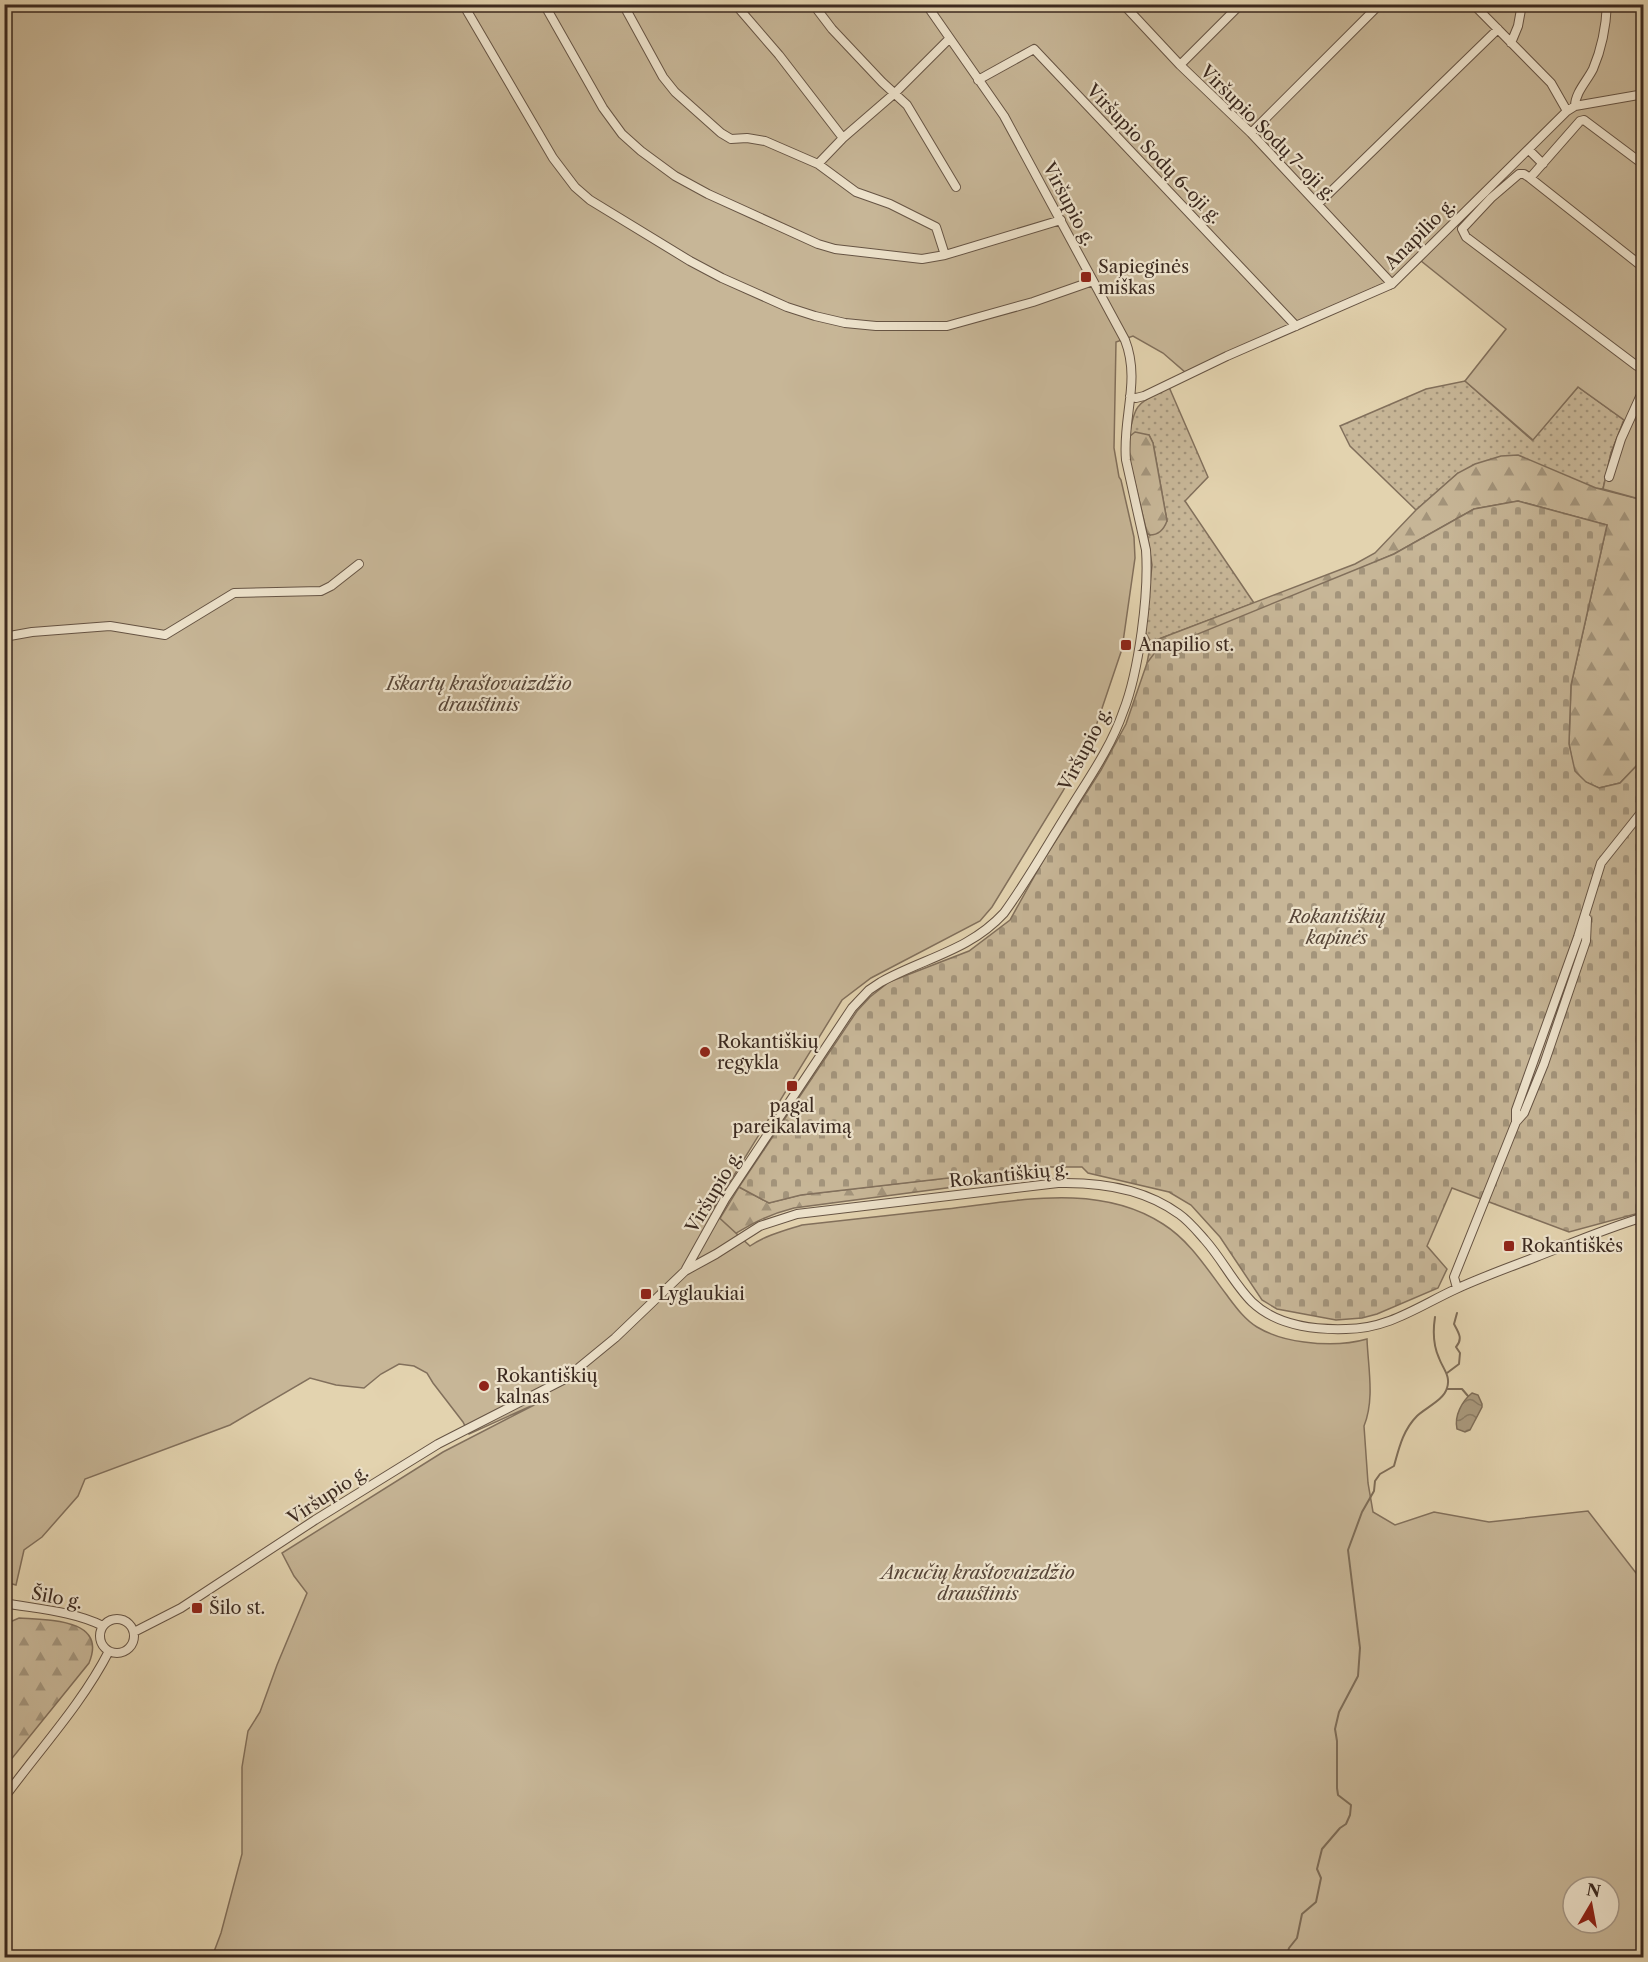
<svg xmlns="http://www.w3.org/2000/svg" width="1648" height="1962" font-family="'Libre Caslon Text',serif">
  <defs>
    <pattern id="grass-dots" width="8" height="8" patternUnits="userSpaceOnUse" patternTransform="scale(1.5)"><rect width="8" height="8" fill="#c7b697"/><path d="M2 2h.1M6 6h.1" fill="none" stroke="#a3947b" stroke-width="1.8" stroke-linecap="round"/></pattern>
    <pattern id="forest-firs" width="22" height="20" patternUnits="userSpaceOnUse" patternTransform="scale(1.5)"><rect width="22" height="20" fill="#c7b697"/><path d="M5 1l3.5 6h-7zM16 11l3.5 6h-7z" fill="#a3947b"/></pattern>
    <pattern id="cemetery-stones" width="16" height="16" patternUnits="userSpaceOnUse" patternTransform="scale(1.5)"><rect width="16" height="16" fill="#c7b697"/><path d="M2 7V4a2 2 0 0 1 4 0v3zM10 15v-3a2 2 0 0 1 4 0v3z" fill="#a3947b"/></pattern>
    <pattern id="water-waves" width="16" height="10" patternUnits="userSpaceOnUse" patternTransform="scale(1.5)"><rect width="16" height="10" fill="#aa9a7e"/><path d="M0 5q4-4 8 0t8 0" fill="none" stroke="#8c7e67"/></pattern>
  </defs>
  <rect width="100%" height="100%" fill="#e3d3af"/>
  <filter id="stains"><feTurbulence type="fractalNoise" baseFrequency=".00333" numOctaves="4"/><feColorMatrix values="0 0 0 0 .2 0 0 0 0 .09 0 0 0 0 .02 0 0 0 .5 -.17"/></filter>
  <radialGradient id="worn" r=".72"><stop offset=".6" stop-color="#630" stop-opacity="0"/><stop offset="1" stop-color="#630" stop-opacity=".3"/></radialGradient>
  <path fill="url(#grass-dots)" stroke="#82705c" stroke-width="1.5" d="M 1465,381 L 1532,440 L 1578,387 L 1624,420 L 1611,453 L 1603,489 L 1458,473 L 1416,510 L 1350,446 L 1340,426 L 1426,389 Z
    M 1169,387 L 1208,477 L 1185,501 L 1254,603 L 1151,642 L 1145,632 L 1152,565 L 1147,533 L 1150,535 L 1167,521 L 1153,443 L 1149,435 L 1129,437 C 1135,401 1138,404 1169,387 Z"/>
  <path fill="url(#forest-firs)" stroke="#82705c" stroke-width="1.5" d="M 1135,432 L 1149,435 L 1153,443 L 1167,521 C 1164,529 1158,535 1150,535 L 1147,533 L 1129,458 L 1129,437 Z
    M 1518,455 L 1596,488 L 1643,500 L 1643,759 L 1620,783 L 1599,788 L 1585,782 L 1574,771 L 1569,744 L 1571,685 L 1607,525 L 1518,501 L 1474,509 L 1394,554 L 1152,658 L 1147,663 L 1151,642 L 1355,564 L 1375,553 L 1416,510 L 1458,473 L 1475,464 L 1501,456 Z
    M 997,1172 L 992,1182 L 794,1208 C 762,1216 745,1228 718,1244 L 708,1238 L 739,1187 L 769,1203 L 800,1195 Z
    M 19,1618 C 47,1620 108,1618 89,1663 L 5,1767 L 5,1621 L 10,1622 Z"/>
  <path fill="url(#cemetery-stones)" stroke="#82705c" stroke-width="1.5" d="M 1518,501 L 1607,525 L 1571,685 L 1569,744 L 1575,771 L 1586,782 L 1599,788 L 1620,783 L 1643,759 L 1643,1212 L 1569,1232 L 1452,1188 L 1427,1246 L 1447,1269 L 1438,1288 L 1377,1314 L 1362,1318 L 1336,1320 L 1277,1309 L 1262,1300 L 1220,1237 L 1191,1205 L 1169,1192 L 1088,1173 L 1082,1167 L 1045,1167 L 801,1195 L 769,1203 L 739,1187 L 857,1011 L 870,997 L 889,982 L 969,951 L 1010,920 L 1044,859 L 1101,770 L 1126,724 L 1147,663 L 1156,651 L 1394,554 L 1474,509 Z"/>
  <path fill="#c7b697" stroke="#82705c" stroke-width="1.5" fill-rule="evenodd" d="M 5,5 L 1643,5 L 1643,500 L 1603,489 L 1611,453 L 1624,420 L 1578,387 L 1533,440 L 1465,381 L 1506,329 L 1421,261 L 1391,289 L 1385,283 L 1185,372 L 1163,353 L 1133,336 L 1116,342 L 1114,448 L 1119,477 L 1121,480 L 1134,537 L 1135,558 L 1122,649 L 1093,735 L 1063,791 L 992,907 L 980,921 L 871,978 L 842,1000 L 712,1211 L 750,1246 C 766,1235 783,1231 802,1225 C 850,1220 898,1214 946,1209 C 1017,1201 1099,1182 1163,1224 C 1190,1241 1207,1269 1226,1294 C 1235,1306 1244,1319 1257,1327 C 1272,1336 1287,1340 1304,1342 C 1326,1345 1346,1345 1367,1339 C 1368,1367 1375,1399 1364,1426 L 1368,1483 L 1373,1512 L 1395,1525 L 1434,1512 L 1489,1522 L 1588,1511 L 1643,1582 L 1643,1957 L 212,1957 L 221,1933 L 242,1854 L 242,1767 L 248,1731 L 260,1712 L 277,1665 L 307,1593 L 294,1576 L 282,1553 L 443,1452 L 540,1402 L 469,1434 L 463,1422 L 433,1383 L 427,1373 L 414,1366 L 399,1364 L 381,1374 L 364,1388 L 336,1385 L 310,1378 L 230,1425 L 85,1479 L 78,1496 L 42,1537 L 24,1550 L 16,1585 L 5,1582 ZM 1573,1887 L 1609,1887 L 1609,1923 L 1573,1923 Z"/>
  <path fill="url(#water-waves)" stroke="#7e6d58" stroke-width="1.5" d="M 1472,1393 L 1478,1395 L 1482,1404 L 1482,1407 L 1470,1430 L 1465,1432 L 1457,1429 C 1454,1416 1462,1401 1472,1393 Z"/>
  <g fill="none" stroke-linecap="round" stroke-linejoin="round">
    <path stroke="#7e6d58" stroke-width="2" d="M 1447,1373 L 1459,1364 L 1460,1353 L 1456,1347 C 1463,1339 1459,1333 1454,1324 L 1457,1313
      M 1447,1389 L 1462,1389 L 1468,1396
      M 1286,1958 L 1289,1948 L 1297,1938 L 1302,1914 L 1316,1902 L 1321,1878 L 1317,1869 L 1322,1849 L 1340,1828 L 1346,1824 L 1350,1815 L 1351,1805 L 1338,1795 L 1337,1788 L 1337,1741 L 1335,1729 L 1339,1712 L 1358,1676 L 1360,1648 L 1348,1550 L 1362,1512 L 1374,1491 L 1375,1481 L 1380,1474 L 1394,1466 C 1399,1448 1403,1430 1417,1416 C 1425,1408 1444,1400 1447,1388 C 1451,1376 1443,1369 1439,1358 C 1433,1345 1433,1330 1435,1317"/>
    <g stroke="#665444" stroke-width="10">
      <path id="street" d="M 463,4 L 553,158 L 575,187 L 590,200 L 690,261 L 722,278 L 787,307 L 815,316 L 845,323 L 876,326 L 947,326 L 1033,302 L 1093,281
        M 544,4 L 603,108 L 622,134 L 641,151 L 675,176 L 708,194 L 818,244 L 835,249 L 922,259 L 945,255 L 1061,220
        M 623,4 L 663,77 L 675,92 L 721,133 L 731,139 L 747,138 L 765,141 L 818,164 L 843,138 L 895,93 L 949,39
        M 735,4 L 779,55 L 843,138
        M 813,4 L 832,29 L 882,82 L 907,105 L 956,187
        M 1123,4 L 1180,65 L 1251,133 L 1392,284
        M 1473,4 L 1551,83 L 1567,111
        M 1511,43 L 1518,26 L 1522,4
        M 1180,65 L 1241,4
        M 978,80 L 1034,49 L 1296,326
        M 1575,106 C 1575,93 1587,81 1593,69 C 1602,48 1606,27 1607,4
        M 1251,133 L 1380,4
        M 1529,150 L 1543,164
        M 818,164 L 856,192 L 890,204 L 936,227 L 945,255
        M 1530,178 L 1644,268
        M 1318,204 L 1498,29
        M 1644,356 L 1637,366 L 1644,370
        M 1637,366 L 1466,237 L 1462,229 L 1491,198 L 1519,174 L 1524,174 L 1530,178 L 1580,121 L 1584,120 L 1644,165
        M 1130,396 L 1136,398 L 1144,396 L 1227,356 L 1392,284 L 1567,111 L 1575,106 L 1644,94
        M 1609,477 L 1621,439 L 1644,388
        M 4,637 L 32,632 L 110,626 L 165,635 L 234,593 L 321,591 L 331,586 L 359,564
        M 1516,1122 L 1524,1113 L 1544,1064 L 1586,941 L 1587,919
        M 686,1269 L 725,1199 L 852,1008 L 869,990 L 881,982 C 924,958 969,951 1004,913 C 1028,880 1048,844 1070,809 C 1089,778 1111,747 1123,712 C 1139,672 1149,593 1146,550 L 1126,460 C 1122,418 1141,381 1125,340 L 1004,116 L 926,4
        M 1457,1288 L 1454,1277 L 1516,1122 L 1516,1110 L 1578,937 L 1601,863 L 1644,809
        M 4,1603 C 37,1609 73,1611 103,1626
        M100 1636a17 17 0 1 1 34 0a17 17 0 1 1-34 0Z
        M 134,1632 L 181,1608 L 315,1520 L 438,1444 L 565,1379 L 615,1338 L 685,1271 L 716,1254 L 760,1226 L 797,1214 L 1058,1183 C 1100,1182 1145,1189 1179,1214 C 1189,1221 1197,1231 1205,1240 C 1222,1259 1234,1284 1252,1302 C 1276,1325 1314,1330 1346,1329 C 1388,1329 1419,1306 1456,1289 C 1482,1277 1510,1267 1536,1257 C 1572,1243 1607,1228 1644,1217
        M 4,1798 C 39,1750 82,1704 109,1651"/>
    </g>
    <use href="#street" stroke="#ede2cb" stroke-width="8"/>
  </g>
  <g fill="#8f2418" stroke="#ede2cb" stroke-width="2">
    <rect x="1080" y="271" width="12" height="12" rx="3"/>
    <rect x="1120" y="639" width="12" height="12" rx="3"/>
    <circle cx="705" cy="1052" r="6"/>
    <rect x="786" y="1080" width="12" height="12" rx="3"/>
    <rect x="1503" y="1240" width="12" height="12" rx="3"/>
    <rect x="640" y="1288" width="12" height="12" rx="3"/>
    <circle cx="484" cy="1386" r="6"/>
    <rect x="191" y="1602" width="12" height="12" rx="3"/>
  </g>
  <g text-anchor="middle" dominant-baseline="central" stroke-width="4.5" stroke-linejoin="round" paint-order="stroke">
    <g font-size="18" fill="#3c2a20" stroke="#ede2cb">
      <text transform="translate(1268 133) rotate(45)">Viršupio Sodų 7-oji g.</text>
      <text transform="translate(1154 154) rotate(46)">Viršupio Sodų 6-oji g.</text>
      <text transform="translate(1069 204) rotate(62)">Viršupio g.</text>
      <text transform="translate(1420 234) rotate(-45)">Anapilio g.</text>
      <text transform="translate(1085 749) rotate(-62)">Viršupio g.</text>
      <text transform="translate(1009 1175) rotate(-6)">Rokantiškių g.</text>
      <text transform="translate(714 1192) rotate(-59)">Viršupio g.</text>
      <text transform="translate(328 1495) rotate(-33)">Viršupio g.</text>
      <text transform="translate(57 1598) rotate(11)">Šilo g.</text>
    </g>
    <g font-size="18" fill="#3c2a20" stroke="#ede2cb" text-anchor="start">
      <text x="1098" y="267">Sapieginės<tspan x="1098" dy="21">miškas</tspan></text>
      <text x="1138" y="645">Anapilio st.</text>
      <text x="717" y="1042">Rokantiškių<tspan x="717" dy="21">regykla</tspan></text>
      <text x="792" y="1106" text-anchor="middle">pagal<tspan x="792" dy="21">pareikalavimą</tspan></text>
      <text x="1521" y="1246">Rokantiškės</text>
      <text x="658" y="1294">Lyglaukiai</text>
      <text x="496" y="1376">Rokantiškių<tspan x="496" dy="21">kalnas</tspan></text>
      <text x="209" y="1608">Šilo st.</text>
    </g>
    <g font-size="18" font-style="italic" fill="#584638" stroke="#ede2cb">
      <text x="479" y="684">Iškartų kraštovaizdžio<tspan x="479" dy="21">draustinis</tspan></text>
      <text x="1337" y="917">Rokantiškių<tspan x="1337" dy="21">kapinės</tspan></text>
      <text x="978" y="1573">Ancučių kraštovaizdžio<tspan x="978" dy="21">draustinis</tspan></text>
    </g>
  </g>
  <rect width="1648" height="1962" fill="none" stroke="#e3d3af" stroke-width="24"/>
  <rect x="6" y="6" width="1636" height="1950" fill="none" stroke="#3c2a20" stroke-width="3"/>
  <rect x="12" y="12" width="1624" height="1938" fill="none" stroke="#3c2a20" stroke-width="1.5"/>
  <g transform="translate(1591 1905) rotate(10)"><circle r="28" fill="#ede2cb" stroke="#a69887" stroke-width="1.5"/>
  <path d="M0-4.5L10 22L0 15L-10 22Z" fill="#8f2418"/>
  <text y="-9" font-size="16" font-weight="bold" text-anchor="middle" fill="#3c2a20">N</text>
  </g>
  <rect width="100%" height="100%" filter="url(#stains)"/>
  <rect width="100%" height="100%" fill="url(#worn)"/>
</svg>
